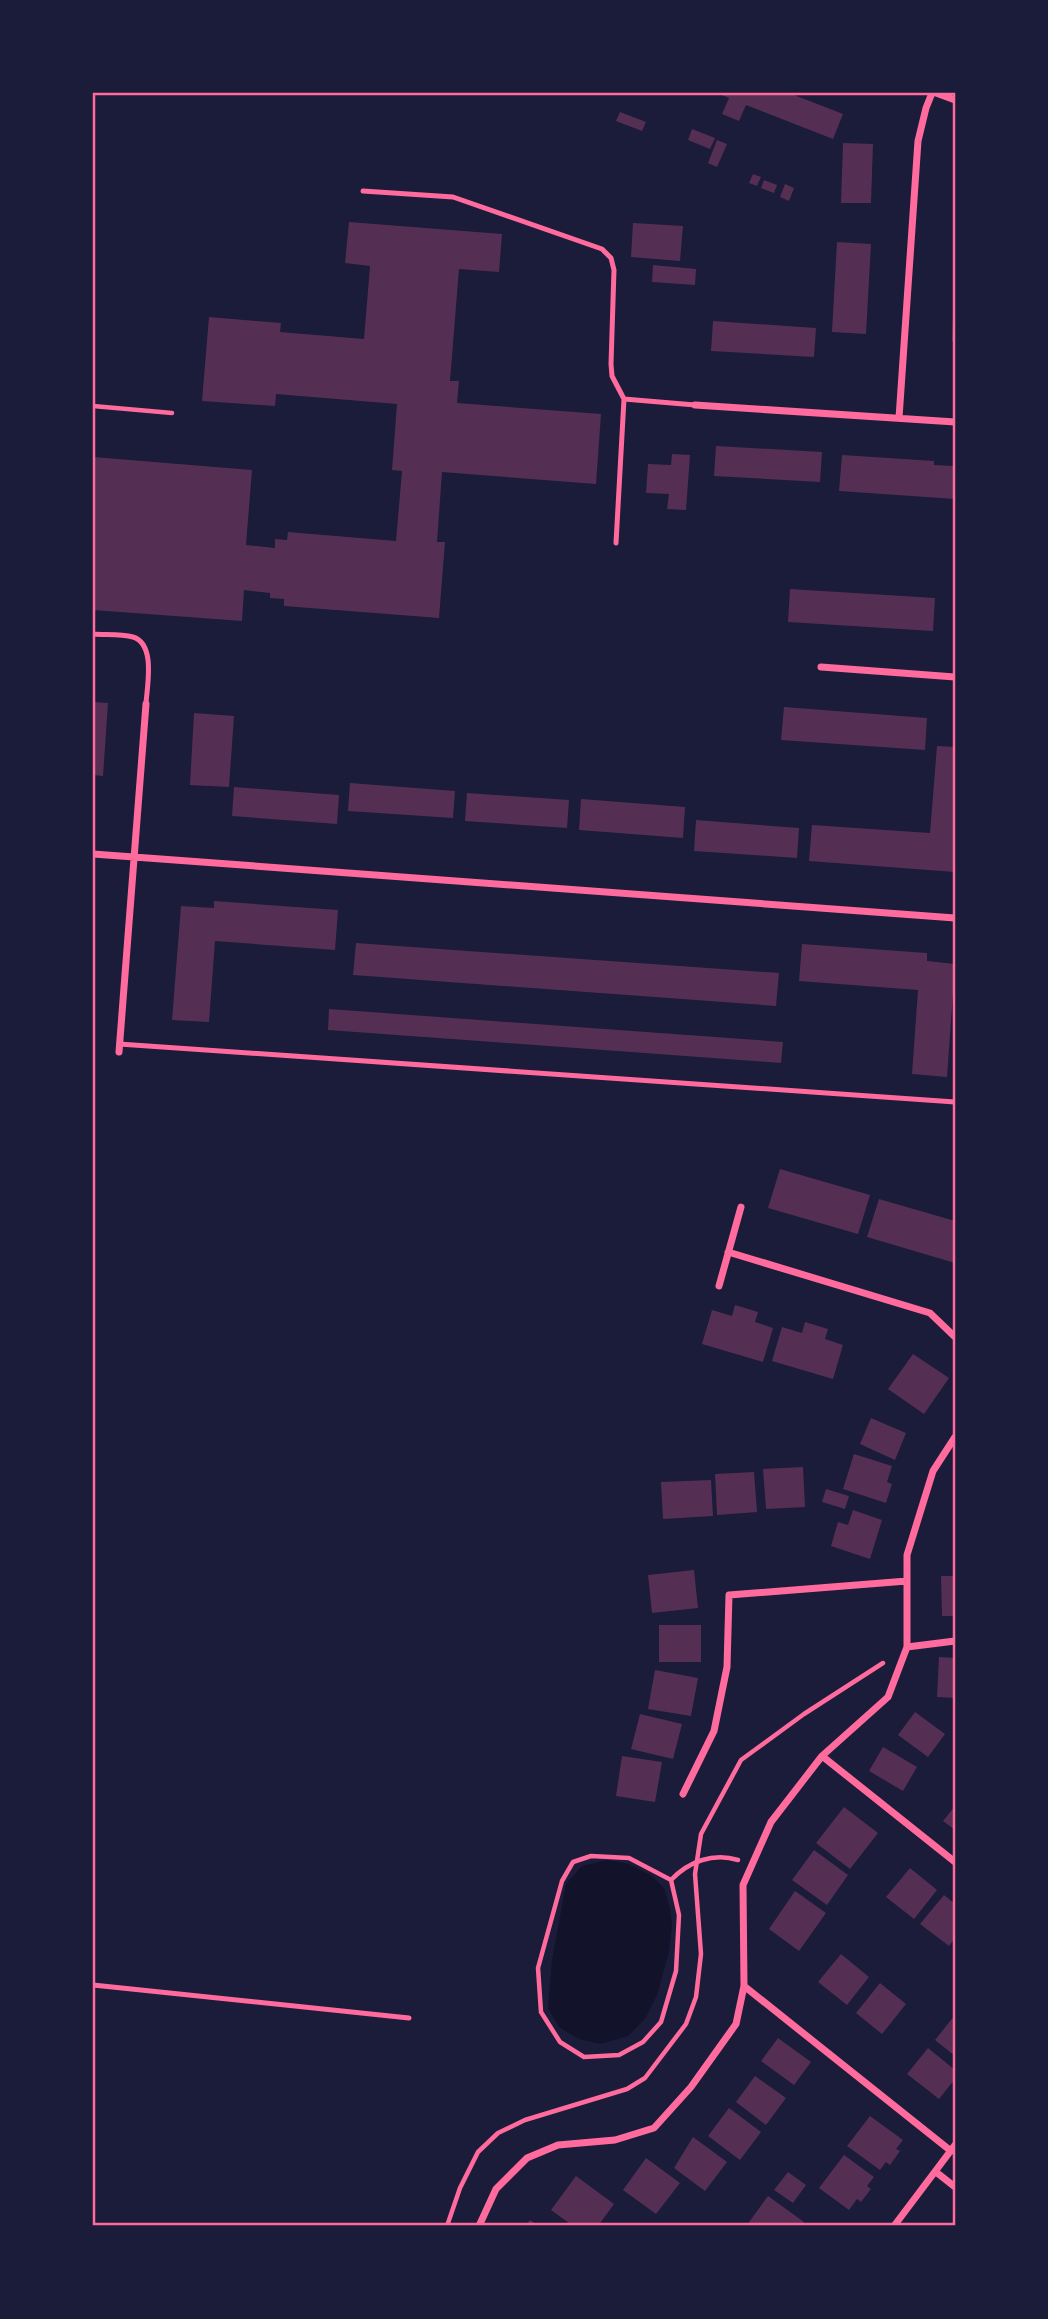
<svg xmlns="http://www.w3.org/2000/svg" width="1048" height="2319" font-family="'DejaVu Sans',sans-serif">
  <rect width="100%" height="100%" fill="#1b1b3a"/>
  <path fill="#12122b" d="M 608,1860 L 629,1864 L 652,1876 L 664,1888 L 670,1908 L 672,1926 L 669,1952 L 657,1995 L 645,2019 L 628,2036 L 600,2044 L 579,2039 L 559,2027 L 548,2008 L 552,1960 L 566,1884 L 582,1866 Z"/>
  <path fill="#542f53" d="M 717,93 L 789,93 L 843,114 L 833,139 L 746,105 L 739,121 L 722,114 L 729,98 Z
    M 620,112 L 646,122 L 642,131 L 616,121 Z
    M 692,129 L 715,138 L 710,149 L 688,140 Z
    M 717,140 L 727,144 L 717,167 L 708,163 Z
    M 843,143 L 873,144 L 871,203 L 841,203 Z
    M 753,174 L 761,177 L 757,186 L 749,183 Z
    M 764,180 L 777,185 L 774,193 L 761,188 Z
    M 785,184 L 794,188 L 789,201 L 780,197 Z
    M 349,222 L 502,234 L 499,272 L 459,269 L 450,381 L 459,381 L 457,403 L 601,414 L 596,484 L 442,472 L 437,542 L 445,542 L 439,618 L 284,606 L 284,599 L 270,598 L 270,593 L 244,590 L 242,621 L 93,610 L 93,457 L 252,470 L 246,545 L 275,548 L 275,539 L 287,540 L 288,532 L 396,541 L 402,471 L 392,470 L 397,404 L 276,394 L 275,406 L 202,401 L 209,317 L 281,323 L 280,332 L 364,339 L 370,266 L 345,263 Z
    M 633,223 L 683,226 L 680,261 L 631,257 Z
    M 837,242 L 871,244 L 866,334 L 832,332 Z
    M 653,265 L 696,269 L 695,285 L 652,282 Z
    M 953,314 L 955,314 L 955,341 L 952,341 Z
    M 713,321 L 816,328 L 814,357 L 711,351 Z
    M 716,446 L 822,452 L 820,482 L 714,476 Z
    M 672,454 L 690,455 L 686,510 L 667,509 L 669,494 L 646,493 L 648,464 L 671,465 Z
    M 842,455 L 934,461 L 934,465 L 955,466 L 955,499 L 839,491 Z
    M 790,589 L 935,598 L 933,631 L 788,622 Z
    M 93,702 L 108,703 L 103,776 L 93,775 Z
    M 784,707 L 927,718 L 925,750 L 781,740 Z
    M 194,713 L 234,716 L 229,787 L 190,785 Z
    M 937,746 L 955,747 L 955,872 L 809,861 L 812,825 L 930,833 Z
    M 350,783 L 455,791 L 453,818 L 348,811 Z
    M 234,787 L 339,795 L 337,824 L 232,816 Z
    M 467,793 L 569,800 L 567,828 L 465,821 Z
    M 581,799 L 685,807 L 683,838 L 579,830 Z
    M 696,820 L 799,828 L 797,858 L 694,851 Z
    M 214,901 L 338,910 L 335,950 L 215,941 L 209,1022 L 172,1020 L 181,906 L 214,908 Z
    M 356,943 L 779,973 L 776,1006 L 353,975 Z
    M 802,944 L 927,953 L 927,961 L 955,964 L 947,1077 L 912,1074 L 918,990 L 799,981 Z
    M 329,1009 L 783,1042 L 781,1063 L 328,1030 Z
    M 780,1169 L 870,1195 L 858,1234 L 768,1208 Z
    M 879,1199 L 955,1221 L 955,1263 L 867,1237 Z
    M 735,1305 L 758,1312 L 755,1322 L 773,1328 L 763,1362 L 702,1344 L 712,1310 L 732,1316 Z
    M 805,1322 L 828,1329 L 825,1339 L 843,1345 L 833,1379 L 772,1361 L 782,1327 L 802,1333 Z
    M 913,1354 L 949,1378 L 924,1414 L 888,1389 Z
    M 871,1418 L 906,1433 L 895,1460 L 860,1444 Z
    M 854,1454 L 892,1466 L 887,1482 L 892,1484 L 886,1503 L 843,1489 Z
    M 803,1467 L 805,1507 L 766,1509 L 763,1469 Z
    M 754,1472 L 757,1512 L 717,1515 L 715,1474 Z
    M 711,1480 L 713,1516 L 663,1519 L 661,1482 Z
    M 826,1489 L 849,1496 L 845,1509 L 822,1502 Z
    M 853,1510 L 882,1520 L 870,1559 L 831,1546 L 838,1522 L 848,1525 Z
    M 694,1570 L 698,1608 L 652,1613 L 648,1575 Z
    M 941,1576 L 955,1576 L 955,1616 L 942,1616 Z
    M 659,1625 L 701,1625 L 701,1662 L 659,1662 Z
    M 939,1657 L 955,1658 L 955,1698 L 937,1697 Z
    M 655,1670 L 698,1678 L 691,1716 L 648,1709 Z
    M 915,1712 L 945,1734 L 928,1757 L 898,1735 Z
    M 640,1714 L 682,1724 L 673,1759 L 631,1749 Z
    M 883,1747 L 917,1767 L 903,1791 L 869,1771 Z
    M 622,1756 L 662,1762 L 655,1802 L 616,1796 Z
    M 955,1806 L 955,1830 L 943,1821 Z
    M 844,1807 L 878,1833 L 850,1869 L 816,1843 Z
    M 814,1850 L 848,1875 L 827,1905 L 792,1880 Z
    M 910,1868 L 937,1890 L 914,1919 L 886,1897 Z
    M 795,1891 L 826,1913 L 799,1951 L 769,1929 Z
    M 944,1895 L 955,1904 L 955,1938 L 949,1946 L 920,1924 Z
    M 841,1954 L 869,1977 L 847,2005 L 818,1982 Z
    M 880,1983 L 906,2004 L 882,2034 L 856,2013 Z
    M 955,2015 L 955,2056 L 935,2040 Z
    M 778,2038 L 811,2062 L 794,2085 L 761,2061 Z
    M 928,2048 L 955,2070 L 955,2079 L 939,2099 L 907,2074 Z
    M 755,2076 L 786,2098 L 766,2125 L 736,2102 Z
    M 729,2108 L 761,2132 L 740,2160 L 708,2136 Z
    M 870,2116 L 903,2140 L 896,2149 L 900,2151 L 890,2165 L 886,2162 L 880,2170 L 847,2146 Z
    M 693,2137 L 727,2162 L 705,2191 L 674,2168 Z
    M 844,2155 L 874,2177 L 867,2186 L 871,2189 L 861,2202 L 857,2199 L 849,2210 L 819,2188 Z
    M 646,2158 L 680,2183 L 656,2214 L 623,2190 Z
    M 788,2172 L 806,2185 L 793,2203 L 774,2190 Z
    M 576,2176 L 614,2204 L 598,2226 L 573,2226 L 551,2210 Z
    M 768,2196 L 804,2222 L 801,2226 L 747,2225 Z
    M 530,2220 L 539,2226 L 525,2226 Z"/>
  <g fill="none" stroke-linecap="round" stroke-linejoin="round">
    <path stroke="#ff6b9d" stroke-width="4.5" d="M 93,406 L 172,413
      M 671,1880 L 629,1858 L 591,1856 L 573,1862 L 562,1881 L 538,1968 L 541,2012 L 560,2042 L 584,2057 L 619,2055 L 643,2042 L 661,2022 L 676,1971 L 679,1915 L 671,1880 C 688,1862 713,1852 738,1860
      M 447,2226 L 460,2188 L 478,2152 L 498,2133 L 525,2120 L 627,2089 L 645,2078 L 686,2024 L 696,1997 L 701,1954 L 695,1874 L 701,1834 L 741,1760 L 804,1714 L 883,1663"/>
    <path stroke="#ff6b9d" stroke-width="5" d="M 363,191 L 453,197 L 602,249 L 611,258 L 614,270 L 611,364 L 612,376 L 624,399 L 695,405
      M 616,543 L 624,399
      M 93,634 C 105,635 121,634 133,637 C 156,644 147,686 146,704
      M 119,1044 L 955,1102
      M 93,1985 L 409,2018"/>
    <path stroke="#ff6b9d" stroke-width="7" d="M 936,93 L 955,100
      M 695,405 L 955,422
      M 899,418 L 918,141 L 926,108 L 932,93
      M 821,667 L 955,677
      M 93,854 L 955,918
      M 119,1052 L 146,704
      M 728,1252 L 930,1313 L 955,1337
      M 719,1286 L 741,1207
      M 907,1647 L 955,1641
      M 822,1756 L 955,1862
      M 683,1794 L 714,1731 L 727,1667 L 729,1595 L 907,1581
      M 744,1986 L 951,2151
      M 936,2172 L 955,2187
      M 479,2226 L 496,2189 L 527,2158 L 558,2145 L 615,2140 L 654,2128 L 691,2087 L 736,2024 L 744,1986 L 743,1885 L 771,1822 L 822,1756 L 888,1697 L 907,1647 L 907,1555 L 933,1471 L 955,1437
      M 894,2226 L 955,2145"/>
  </g>
  <rect width="1048" height="2319" fill="none" stroke="#1b1b3a" stroke-width="189"/>
  <rect x="94" y="94" width="860" height="2130" fill="none" stroke="#ff6b9d" stroke-width="2.5"/>
</svg>
